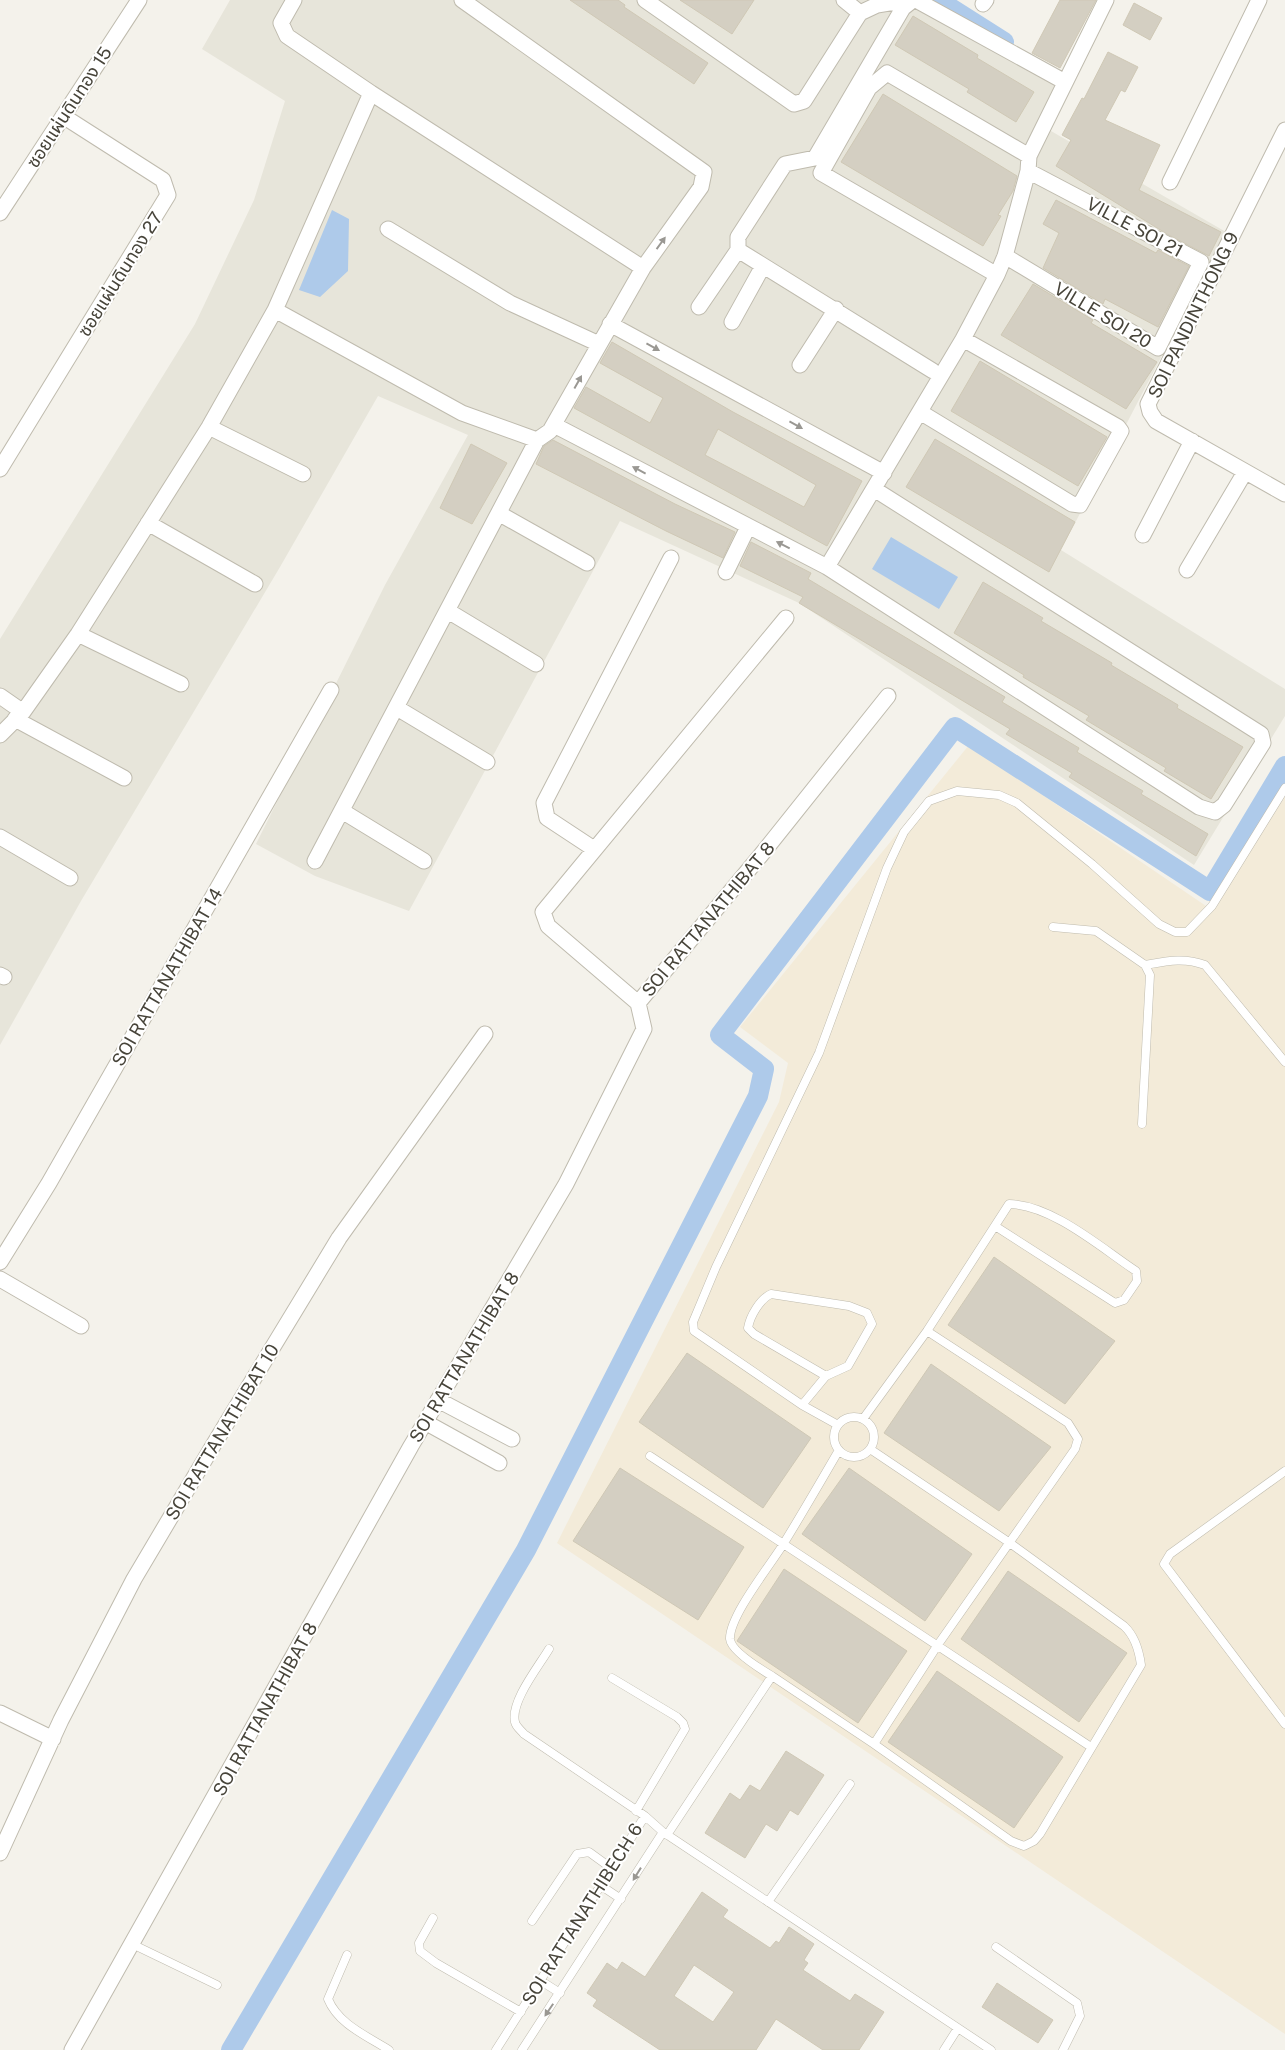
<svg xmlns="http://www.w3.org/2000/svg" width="1285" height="2050" font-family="'Public Sans','Noto Sans Thai',sans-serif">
  <rect width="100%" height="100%" fill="#f4f2eb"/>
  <path fill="#e7e5da" d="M 230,0 L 929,0 L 1059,85 L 1051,131 L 1226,232 L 1061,550 L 1285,689 L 1285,716 L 1194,865 L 799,603 L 620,521 L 409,911 L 315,876 L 256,844 L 385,585 L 468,435 L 378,396 L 280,567 L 81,901 L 0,1045 L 0,639 L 195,324 L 254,200 L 285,101 L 202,49 Z"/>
  <path fill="#f3ebd9" d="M 969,745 L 1209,908 L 1285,797 L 1285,2034 L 557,1543 L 779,1102 L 788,1063 L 740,1027 Z"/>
  <path fill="#aecaea" d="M 332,210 L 349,219 L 348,271 L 320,297 L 299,290 Z
    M 891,537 L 958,577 L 939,609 L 872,569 Z"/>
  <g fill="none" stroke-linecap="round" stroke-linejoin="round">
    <path stroke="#aecaea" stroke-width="20" d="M 938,0 L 1004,42
      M 231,2050 L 526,1550 L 758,1096 L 764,1069 L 720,1035 L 955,727 L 1210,891 L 1285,766"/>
  </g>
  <path fill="#d4cfc2" stroke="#cfc8b5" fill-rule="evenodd" d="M 570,0 L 618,0 L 625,5 L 624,7 L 708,63 L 694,84 Z
    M 680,0 L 754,0 L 732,34 Z
    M 1060,0 L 1096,0 L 1060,68 L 1032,53 Z
    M 1134,3 L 1162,18 L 1150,40 L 1123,25 Z
    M 913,16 L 978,55 L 977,58 L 1034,92 L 1016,122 L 967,92 L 969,89 L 895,45 Z
    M 1108,52 L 1138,67 L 1125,92 L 1121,90 L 1105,120 L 1160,145 L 1139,190 L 1221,232 L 1209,256 L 1167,234 L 1056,166 L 1071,140 L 1062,135 L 1082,98 L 1084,99 Z
    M 883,94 L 1017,176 L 1013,191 L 998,215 L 1001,216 L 983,246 L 841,162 Z
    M 1056,200 L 1156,253 L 1158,250 L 1189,266 L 1158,327 L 1105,299 L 1103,304 L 1043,268 L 1059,233 L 1043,224 Z
    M 1033,284 L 1093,320 L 1091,323 L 1157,362 L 1126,409 L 1001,335 Z
    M 612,342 L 733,412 L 862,481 L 827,546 L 574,408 L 586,387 L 650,423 L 663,398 L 600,363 ZM 718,429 L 816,485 L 804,507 L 705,455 Z
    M 980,361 L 1107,437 L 1078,486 L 951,411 Z
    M 935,439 L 1075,522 L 1049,572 L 906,487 Z
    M 553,440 L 675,504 L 735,532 L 723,558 L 666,531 L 536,464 L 544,446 Z
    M 471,444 L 507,463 L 472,524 L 440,508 Z
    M 751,542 L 811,573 L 808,579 L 1005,697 L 1002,702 L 1079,748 L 1077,752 L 1143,791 L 1141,794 L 1208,834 L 1196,856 L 1069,777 L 1072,773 L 1006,734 L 1010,729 L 799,603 L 803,597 L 740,566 Z
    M 983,582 L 1043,618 L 1041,621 L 1112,663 L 1111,665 L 1178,705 L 1177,708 L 1243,747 L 1211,799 L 1164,771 L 1166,768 L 1086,720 L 1089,716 L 1023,677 L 1024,675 L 954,633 Z
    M 994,1257 L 1115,1341 L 1065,1404 L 948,1325 Z
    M 687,1353 L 811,1438 L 763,1508 L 639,1422 Z
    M 931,1364 L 1051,1447 L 999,1511 L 884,1433 Z
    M 620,1468 L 744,1547 L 698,1620 L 573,1541 Z
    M 849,1468 L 972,1554 L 925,1621 L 802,1534 Z
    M 784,1569 L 907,1651 L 858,1723 L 737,1641 Z
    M 1008,1571 L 1127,1653 L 1079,1722 L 961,1639 Z
    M 937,1671 L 1063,1757 L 1014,1828 L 888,1742 Z
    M 786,1751 L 824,1775 L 798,1815 L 790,1810 L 777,1831 L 766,1824 L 745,1858 L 705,1833 L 730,1793 L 740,1800 L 750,1785 L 760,1791 Z
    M 702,1892 L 728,1910 L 723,1917 L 770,1948 L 776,1941 L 779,1943 L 789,1927 L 814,1944 L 804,1960 L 808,1963 L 803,1970 L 850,2001 L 855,1994 L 884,2012 L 859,2050 L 823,2050 L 776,2019 L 756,2050 L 660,2050 L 593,2006 L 597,2000 L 587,1993 L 607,1963 L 617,1970 L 622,1962 L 645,1977 ZM 694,1965 L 734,1992 L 713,2022 L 674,1996 Z
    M 997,1983 L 1053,2020 L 1038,2043 L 982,2007 Z"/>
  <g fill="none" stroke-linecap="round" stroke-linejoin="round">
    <g stroke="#bfbbae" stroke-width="9">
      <path id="lane" d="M 1053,927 L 1096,931 L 1145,965 L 1150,975 L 1142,1124
        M 1145,965 C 1167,961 1184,957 1205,965 L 1285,1062
        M 802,1405 L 826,1376 L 754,1334 L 748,1328 C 750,1316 760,1299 771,1294 L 849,1306 L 867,1313 L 872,1324 L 848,1366 L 826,1376
        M834 1437a20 20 0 1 1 40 0a20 20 0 1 1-40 0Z
        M 863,1419 L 927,1331 L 1009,1204 C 1052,1205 1100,1247 1136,1271 L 1137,1281 L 1124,1300 L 1115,1303 L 995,1226
        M 838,1425 L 802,1405 L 694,1331 L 693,1322 L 716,1267 L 819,1053 L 887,868 L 904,832 L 929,801 L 957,791 L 999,795 L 1017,803 L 1092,864 L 1159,924 L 1175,932 L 1187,932 L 1212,906 L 1285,788
        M 650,1456 L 1091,1747
        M 1285,1471 L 1170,1554 L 1164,1564 L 1285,1724
        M 549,1649 C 539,1666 510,1702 515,1722 C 516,1727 521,1730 524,1734 L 645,1816 L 663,1832 L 991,2050
        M 772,1676 L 874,1744 L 1011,1841 L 1024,1846 L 1034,1841 L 1040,1834 L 1141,1665 C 1139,1650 1135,1636 1124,1626 L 1010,1543 L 870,1449
        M 612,1678 L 677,1717 L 683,1723 L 685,1729 L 636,1811
        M 874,1744 L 937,1646 L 1075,1449 L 1078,1439 L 1068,1423 L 927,1331
        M 667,1835 L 772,1676 C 762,1670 731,1651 730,1639 C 729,1616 772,1563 784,1543 C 803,1512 821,1481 839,1450
        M 600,1885 L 621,1899
        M 768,1902 L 850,1784
        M 433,1918 L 419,1943 L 420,1951 L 436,1963 L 521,2012
        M 532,1921 L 577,1854 L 589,1852 L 611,1868
        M 132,1944 L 217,1985
        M 996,1947 L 1077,2003 L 1080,2016 L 1063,2050
        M 347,1955 L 328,1999 C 338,2024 367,2036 389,2050
        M 541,1981 L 560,1993
        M 496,2050 L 645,1816
        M 522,2050 L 663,1832
        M 944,2050 L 958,2028"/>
    </g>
    <g stroke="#bfbbae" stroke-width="17">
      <path id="street" d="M 294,0 L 281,23 L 287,36 L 371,93 L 643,268
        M 645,0 L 794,104 L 804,101 L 860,13 L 877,5 L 907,0
        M 844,0 L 860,13
        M 913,0 L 903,8 L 815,158 L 785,164 L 738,237 L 738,250 L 933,371
        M 916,0 L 1065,82
        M 983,4 L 986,0
        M 1285,130 L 1148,404 L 1150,412 L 1156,421 L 1285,494
        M 1170,182 L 1259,0
        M 0,213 L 139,0
        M 388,229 L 510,303 L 599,344
        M 1005,256 L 1158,348 L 1201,262 L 1028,171
        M 997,275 L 821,173 L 869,88 L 887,73 L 1029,156
        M 699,307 L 738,250
        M 275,310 L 462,413 L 537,440
        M 732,322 L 763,266
        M 610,324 L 884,473
        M 800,365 L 836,309
        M 920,412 L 1072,504 L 1080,505 L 1121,431 L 1118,427 L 963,339
        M 554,425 L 827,567 L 1199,807 L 1215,812 L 1224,805 L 1263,743 L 1261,734 L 874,489
        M 209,427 L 303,474
        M 0,469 L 168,195 L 163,180 L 63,116
        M 500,514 L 587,563
        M 148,523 L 255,584
        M 1143,535 L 1192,441
        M 827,567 L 963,339 L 997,275 L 1005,256 L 1028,171 L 1029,156 L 1106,0
        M 1187,570 L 1245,472
        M 726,572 L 748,527
        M 448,611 L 536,664
        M 78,634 L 181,684
        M 0,696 L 23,712
        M 397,708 L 487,762
        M 15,719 L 124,778
        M 0,735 L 23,712 L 78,634 L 209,427 L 275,310 L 371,93
        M 342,811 L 424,861
        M 0,837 L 70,878
        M 594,849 L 547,818 L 544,803 L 671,558
        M 315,861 L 537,440 L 550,431 L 643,268 L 701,187 L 704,172 L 462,0
        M 0,975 L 4,977
        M 638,1003 L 548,926 L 543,912 L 786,618
        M 0,1262 L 49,1183 L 331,690
        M 0,1279 L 81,1326
        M 438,1400 L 512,1439
        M 425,1422 L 499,1463
        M 0,1713 L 53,1739
        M 0,1853 L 61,1720 L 134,1579 L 214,1444 L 339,1238 L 485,1034
        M 72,2050 L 411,1446 L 566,1184 L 644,1029 L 638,1003 L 761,855 L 888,696"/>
    </g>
    <use href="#lane" stroke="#fff" stroke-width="8"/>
    <use href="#street" stroke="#fff" stroke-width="15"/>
  </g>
  <defs><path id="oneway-solid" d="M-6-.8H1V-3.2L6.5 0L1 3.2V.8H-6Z" transform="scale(1.25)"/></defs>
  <g fill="#9a9893">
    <use href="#oneway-solid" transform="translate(661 243) rotate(-54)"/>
    <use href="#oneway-solid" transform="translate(653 347) rotate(29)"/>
    <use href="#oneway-solid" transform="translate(578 382) rotate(-61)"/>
    <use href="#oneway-solid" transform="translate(796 425) rotate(29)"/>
    <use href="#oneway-solid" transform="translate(639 470) rotate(-152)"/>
    <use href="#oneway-solid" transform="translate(783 545) rotate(-153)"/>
    <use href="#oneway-solid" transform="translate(637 1874) rotate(122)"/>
    <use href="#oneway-solid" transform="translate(549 2010) rotate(124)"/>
  </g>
  <g text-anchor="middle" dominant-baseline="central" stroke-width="4" stroke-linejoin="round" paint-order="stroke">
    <g font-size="18" fill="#47443a" stroke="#fff">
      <text transform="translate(69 107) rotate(-57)">ซอยแผ่นดินทอง 15</text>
      <text transform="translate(1135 227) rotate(28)">VILLE SOI 21</text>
      <text transform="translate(120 274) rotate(-58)">ซอยแผ่นดินทอง 27</text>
      <text transform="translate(1103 315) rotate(31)">VILLE SOI 20</text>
      <text transform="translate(1193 315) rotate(-64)">SOI PANDINTHONG 9</text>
      <text transform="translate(708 919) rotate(-50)">SOI RATTANATHIBAT 8</text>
      <text transform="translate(167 977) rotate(-60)">SOI RATTANATHIBAT 14</text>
      <text transform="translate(464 1357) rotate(-59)">SOI RATTANATHIBAT 8</text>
      <text transform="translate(222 1432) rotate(-59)">SOI RATTANATHIBAT 10</text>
      <text transform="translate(265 1709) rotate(-61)">SOI RATTANATHIBAT 8</text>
      <text transform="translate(582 1914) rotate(-58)">SOI RATTANATHIBECH 6</text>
    </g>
  </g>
</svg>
